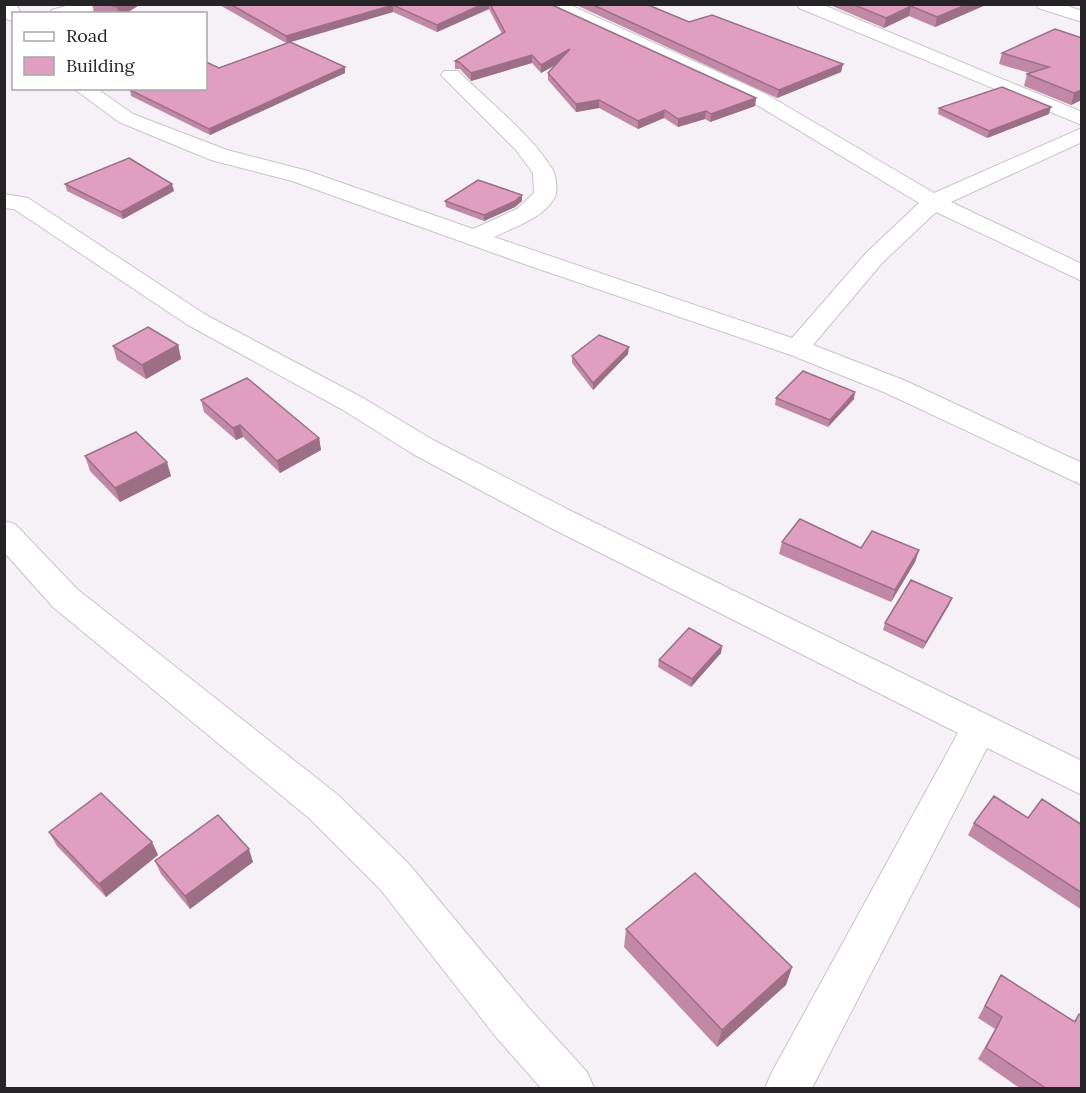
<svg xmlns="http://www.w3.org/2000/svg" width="1086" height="1093" font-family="Lora,serif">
  <rect width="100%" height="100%" fill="#f6f1f6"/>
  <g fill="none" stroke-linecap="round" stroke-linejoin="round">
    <g stroke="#c8c4c9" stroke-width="2">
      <path id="street" d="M 4,4 L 16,4 L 21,14 L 14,14 L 14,21 L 8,20 L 4,15 Z
        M 73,4 L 102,4 C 91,17 65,14 50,14 L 52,10 Z
        M 545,4 L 568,4 L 766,94 L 934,193 L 1082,128 L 1082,142 L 951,202 L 1082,264 L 1082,281 L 936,212 L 882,263 L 813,345 L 906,381 L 1082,463 L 1082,485 L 886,393 L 788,354 L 530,266 L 292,181 L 211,160 L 119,122 L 73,88 L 96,88 L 133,114 L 227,150 L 308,171 L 473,229 L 517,209 L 534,193 L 533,173 L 516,150 L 441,75 L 444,71 L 458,71 C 488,101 531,134 553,170 C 556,176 558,191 555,197 C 544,218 514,227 494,237 L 792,338 L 866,253 L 919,203 L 752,102 L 547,8 Z
        M 797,4 L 821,4 L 1082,112 L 1082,125 L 799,8 Z
        M 1036,4 L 1062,4 L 1082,11 L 1082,22 L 1038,8 Z
        M 4,194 L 28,198 L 206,315 L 363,398 L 433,440 L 571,511 L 1082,761 L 1082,795 L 987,748 L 812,1088 L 765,1088 L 772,1072 L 958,733 L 549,527 L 413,454 L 343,410 L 188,325 L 14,209 L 4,208 Z
        M 4,521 L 15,524 L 77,589 L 338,795 L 408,863 L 528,1007 L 587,1072 L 594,1088 L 541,1088 L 496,1037 L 380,889 L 310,819 L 53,607 L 4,552 Z"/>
    </g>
    <use href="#street" fill="#fff" fill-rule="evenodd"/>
  </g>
  <path fill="#c189a6" d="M 92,4 L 141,4 L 125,14 L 102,14 L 94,12 Z
    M 218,4 L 550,4 L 756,98 L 755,106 L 710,122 L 705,119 L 678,127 L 664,118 L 638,129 L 599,108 L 576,112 L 548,80 L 548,73 L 555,65 L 541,73 L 532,63 L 471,81 L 460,69 L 455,69 L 455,61 L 502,34 L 489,9 L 437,32 L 393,12 L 291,42 L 345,73 L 210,135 L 131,96 L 130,90 L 219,68 L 286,43 Z
    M 574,4 L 646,4 L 689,22 L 843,64 L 841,72 L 777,98 Z
    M 828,4 L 988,4 L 935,27 L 909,16 L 884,28 Z
    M 1082,38 L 1082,100 L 1071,105 L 1024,86 L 1027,74 L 1029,73 L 999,64 L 1002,53 Z
    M 939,108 L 1049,114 L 987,138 L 938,114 Z
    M 65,184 L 174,191 L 123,219 L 67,191 Z
    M 522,195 L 522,201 L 515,207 L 484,221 L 446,207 L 445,201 Z
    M 178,345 L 181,359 L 146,379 L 117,360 L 113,346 Z
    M 628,354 L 593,390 L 572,363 L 572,356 Z
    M 776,398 L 854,399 L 828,427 L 775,405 Z
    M 201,400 L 319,438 L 321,450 L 280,473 L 243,437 L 236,440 L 204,412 Z
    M 85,456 L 171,476 L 120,502 L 90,471 Z
    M 782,542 L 861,548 L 919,550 L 915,562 L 891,602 L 779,554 Z
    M 952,598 L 949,605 L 923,649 L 883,630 L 885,623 Z
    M 722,646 L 721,653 L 691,687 L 658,667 L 659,660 Z
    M 1028,818 L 1082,825 L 1082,910 L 968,835 L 974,823 Z
    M 49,832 L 152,842 L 158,855 L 106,897 L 57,846 Z
    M 155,861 L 253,862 L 190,909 L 161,874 Z
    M 626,929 L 792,967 L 786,985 L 717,1047 L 624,947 Z
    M 1001,975 L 1074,1021 L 1079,1014 L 1082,1089 L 1021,1089 L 978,1059 L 995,1029 L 978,1018 Z"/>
  <path fill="#9d6f87" d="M 121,4 L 141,4 L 125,14 L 119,14 L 117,7 Z
    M 483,4 L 489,4 L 489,9 L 437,32 L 437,25 Z
    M 968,4 L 988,4 L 935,27 L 937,17 Z
    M 393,5 L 393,12 L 287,43 L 286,36 Z
    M 911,6 L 909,16 L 884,28 L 886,18 Z
    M 570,49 L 570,57 L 541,73 L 541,65 Z
    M 532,55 L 532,63 L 471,81 L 471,73 Z
    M 843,64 L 841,72 L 777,98 L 779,90 Z
    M 345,67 L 345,73 L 210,135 L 209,129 Z
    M 1082,90 L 1081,100 L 1071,105 L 1074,93 Z
    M 756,98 L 755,106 L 710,122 L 711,114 Z
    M 599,100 L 599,108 L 576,112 L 576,104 Z
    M 1051,107 L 1049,114 L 987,138 L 989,131 Z
    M 665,110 L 664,118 L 638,129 L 638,121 Z
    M 706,111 L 705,119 L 678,127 L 678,119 Z
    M 172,184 L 174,191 L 123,219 L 121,212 Z
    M 522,195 L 522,201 L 515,207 L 484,221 L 484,215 Z
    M 178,345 L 181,359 L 146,379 L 142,365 Z
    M 629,347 L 628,354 L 593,390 L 593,383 Z
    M 855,392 L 854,399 L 828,427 L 830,420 Z
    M 240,425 L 243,437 L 236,440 L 233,428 Z
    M 319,438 L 321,450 L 280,473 L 277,461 Z
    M 167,462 L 171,476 L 120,502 L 115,488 Z
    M 919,550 L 915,562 L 891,602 L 895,590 Z
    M 952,598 L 949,605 L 923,649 L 926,642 Z
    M 722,646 L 721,653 L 691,687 L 692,679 Z
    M 152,842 L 158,855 L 106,897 L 99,884 Z
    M 249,849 L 253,862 L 190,909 L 185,896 Z
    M 792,967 L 786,985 L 717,1047 L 722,1030 Z"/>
  <path fill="#e09fc1" stroke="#9d6f87" stroke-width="1.5" d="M 106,4 L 121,4 L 117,7 Z
    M 230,4 L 483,4 L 437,25 L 393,5 L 286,36 Z
    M 490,4 L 550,4 L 756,98 L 711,114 L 706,111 L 678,119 L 665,110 L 638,121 L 599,100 L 576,104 L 548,73 L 570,49 L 541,65 L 532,55 L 471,73 L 459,62 L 455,61 L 505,32 Z
    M 591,4 L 646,4 L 689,22 L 712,15 L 843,64 L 779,90 Z
    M 852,4 L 968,4 L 937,17 L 911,6 L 886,18 Z
    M 1055,29 L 1082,38 L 1082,90 L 1074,93 L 1027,74 L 1049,67 L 1002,53 Z
    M 290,42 L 345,67 L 209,129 L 130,90 L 134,88 L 206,88 L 206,62 L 219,68 Z
    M 1002,87 L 1051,107 L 989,131 L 939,108 Z
    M 129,158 L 172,184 L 121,212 L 65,184 Z
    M 478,180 L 522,195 L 515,201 L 484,215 L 445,201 Z
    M 148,327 L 178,345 L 142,365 L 113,346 Z
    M 599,335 L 629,347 L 593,383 L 572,356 Z
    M 803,371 L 855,392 L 830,420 L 776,398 Z
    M 247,378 L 319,438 L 277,461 L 240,425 L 233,428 L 201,400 Z
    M 136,432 L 167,462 L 115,488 L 85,456 Z
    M 800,519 L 861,548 L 872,531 L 919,550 L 895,590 L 782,542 Z
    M 911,580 L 952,598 L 926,642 L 885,623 Z
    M 689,628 L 722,646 L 692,679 L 659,660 Z
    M 101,793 L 152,842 L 99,884 L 49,832 Z
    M 994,796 L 1028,818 L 1042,799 L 1082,825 L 1082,893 L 974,823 Z
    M 218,815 L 249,849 L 185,896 L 155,861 Z
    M 695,873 L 792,967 L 722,1030 L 626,929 Z
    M 1001,975 L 1075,1022 L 1079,1014 L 1082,1016 L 1082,1089 L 1047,1089 L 986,1048 L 1002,1017 L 985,1006 Z"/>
  <rect width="1086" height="1093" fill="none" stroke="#252325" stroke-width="12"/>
  <rect x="12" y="12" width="195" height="78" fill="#ffffff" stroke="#a8a7a8" stroke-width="1.5"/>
  <rect x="24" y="32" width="30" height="9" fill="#ffffff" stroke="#a8a7a8" stroke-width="1.5"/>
  <text x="66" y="42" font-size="18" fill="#252325">Road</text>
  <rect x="24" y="57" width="30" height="18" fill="#e09fc1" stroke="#a8a7a8" stroke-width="1.5"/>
  <text x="66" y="72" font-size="18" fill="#252325">Building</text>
</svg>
